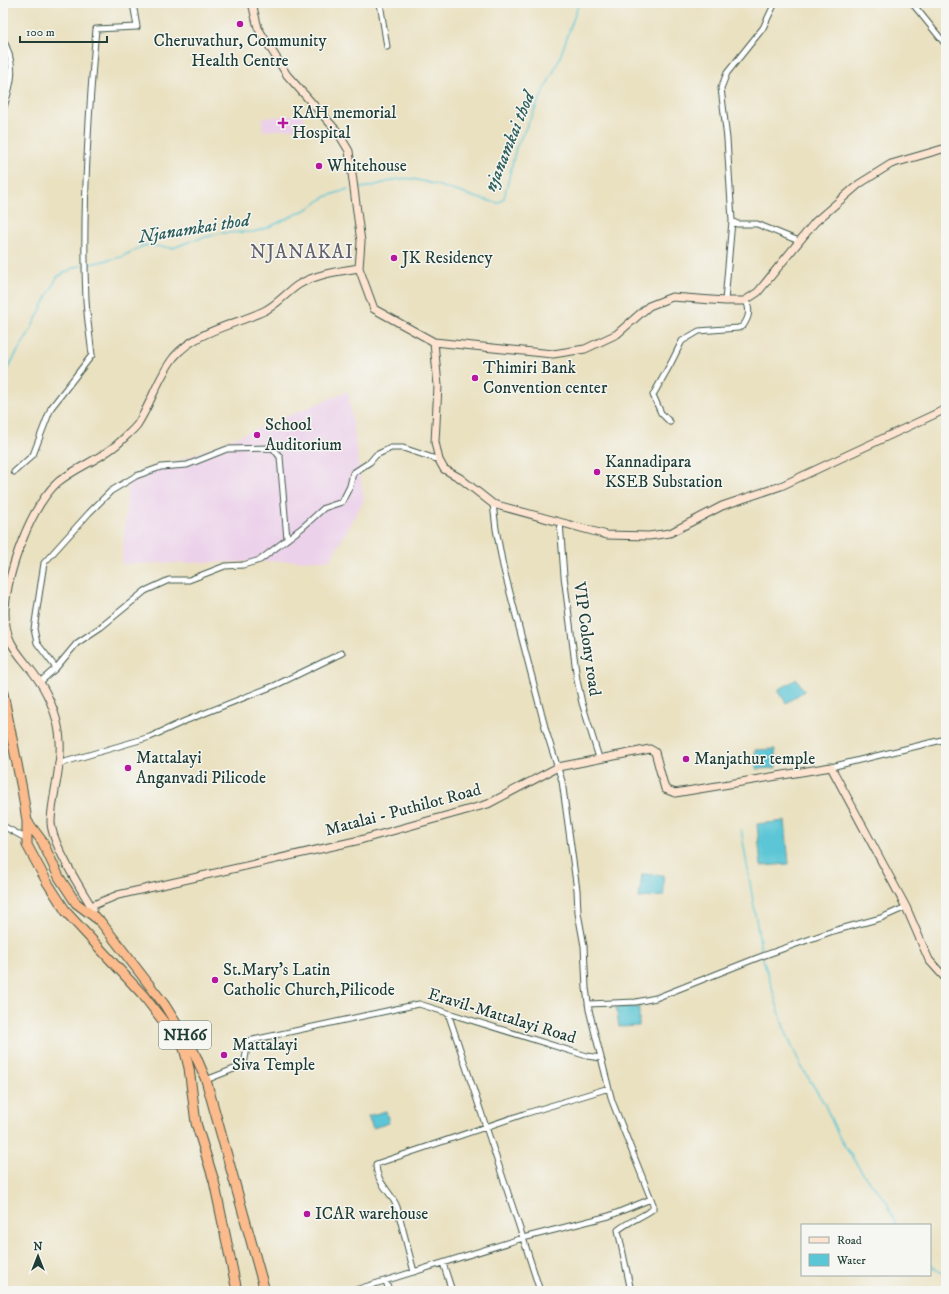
<svg xmlns="http://www.w3.org/2000/svg" width="949" height="1294" font-family="'IM FELL DW Pica',serif">
  <rect width="100%" height="100%" fill="#f6f6f2"/>
  <filter id="ink" filterUnits="userSpaceOnUse"><feTurbulence type="fractalNoise" baseFrequency=".025" numOctaves="2"/><feDisplacementMap in="SourceGraphic" scale="8" xChannelSelector="R" yChannelSelector="G"/><feConvolveMatrix kernelMatrix="1 2 1 2 8 2 1 2 1" color-interpolation-filters="sRGB"/></filter>
  <filter id="wash" filterUnits="userSpaceOnUse"><feTurbulence type="fractalNoise" baseFrequency=".012" numOctaves="4" result="noise"/><feDisplacementMap in="SourceGraphic" scale="16" xChannelSelector="R" yChannelSelector="G"/><feGaussianBlur stdDeviation="0.9" result="paint"/><feColorMatrix in="noise" values="0 0 0 0 0 0 0 0 0 0 0 0 0 0 0 0 0 1.4 0 .05"/><feComposite in="paint" operator="in"/></filter>
  <g filter="url(#wash)">
    <rect width="100%" height="100%" fill="#eae1c1"/>
    <path fill="#ecd1ea" d="M 303,114 L 304,128 L 263,131 L 262,118 Z
      M 348,391 L 364,500 L 330,560 L 122,564 L 128,482 Z"/>
    <path fill="#5bc6d6" stroke="#3d8285" d="M 797,679 L 804,691 L 786,703 L 778,690 Z
      M 775,749 L 776,768 L 756,769 L 755,750 Z
      M 785,821 L 789,864 L 761,866 L 757,824 Z
      M 642,874 L 663,875 L 664,896 L 639,898 Z
      M 616,1007 L 639,1007 L 639,1026 L 619,1027 Z
      M 386,1111 L 389,1123 L 373,1128 L 368,1116 Z"/>
    <g fill="none" stroke-linecap="round" stroke-linejoin="round">
      <path stroke="#5bc6d6" stroke-width="1.5" d="M 360,188 C 377,187 397,176 412,179 C 442,184 469,198 499,203 L 504,198 L 516,148 L 559,60 L 579,3
        M 86,265 L 121,257 L 145,245 L 173,248 L 191,241 L 221,233 L 253,232 L 267,228 L 309,208 L 325,197 L 348,189
        M 3,376 L 30,331 L 57,277 L 75,267 L 83,265
        M 741,829 L 762,955 L 784,1028 L 801,1066 L 824,1103 L 840,1139 L 864,1175 L 887,1202 L 896,1225
        M 930,1263 L 946,1277"/>
    </g>
  </g>
  <g filter="url(#ink)">
    <g fill="none" stroke-linecap="round" stroke-linejoin="round">
      <g stroke="#3d5649" stroke-width="7">
        <path id="street" d="M 380,3 L 387,47
          M 775,3 L 763,28 L 727,73 L 721,88 L 727,139 L 732,221 L 737,224 L 757,224 L 799,241
          M 912,3 L 946,45
          M 3,39 C 17,67 12,82 3,110
          M 725,301 L 732,221
          M 670,422 L 661,413 L 653,395 L 671,363 L 682,341 L 699,331 L 738,328 L 743,326 C 750,316 750,310 746,300
          M 14,472 L 33,455 L 51,408 L 92,355 C 90,337 87,318 86,300 C 82,210 88,118 96,29 L 137,27 L 133,3
          M 493,504 L 496,529 L 503,566 L 546,731 L 562,781 L 577,890 L 578,913 L 584,946 L 586,988 L 589,1010 L 612,1101 L 653,1204 L 653,1209 C 642,1217 629,1221 618,1230 L 631,1291
          M 560,522 L 564,576 L 577,680 L 582,703 L 599,758
          M 56,668 L 37,643 L 34,629 L 44,563 L 89,513 L 111,491 L 136,476 L 161,467 L 187,465 L 227,449 L 273,448 L 280,457 L 287,539
          M 40,682 L 56,668 L 77,643 L 101,627 L 145,591 L 169,580 L 189,580 L 225,566 L 243,565 L 260,560 L 303,527 L 324,508 L 342,502 L 350,486 L 353,473 L 370,462 L 376,455 L 391,448 L 403,448 L 439,460
          M 58,764 L 150,737 L 185,721 L 276,685 L 342,653
          M 831,767 L 946,739
          M 3,826 L 27,839
          M 588,1004 L 636,1002 L 656,998 L 757,958 L 833,931 L 881,918 L 906,907
          M 448,1013 L 523,1238 L 609,1216 L 651,1199
          M 206,1080 L 244,1065 L 248,1041 L 419,1004 L 587,1056 L 601,1058
          M 443,1263 L 452,1291
          M 414,1272 L 397,1207 C 391,1191 376,1183 376,1164 L 524,1114 L 609,1088
          M 386,1281 L 389,1291
          M 352,1291 L 523,1238 L 540,1291"/>
      </g>
      <g stroke="#3d5649" stroke-width="9">
        <path id="secondary" d="M 252,3 L 258,28 L 287,75 L 337,131 L 349,151 L 361,242 L 359,268 L 374,309 L 434,342 L 553,354 L 585,349 L 617,334 L 649,306 L 672,297 L 725,301 L 744,301 L 752,296 L 758,292 L 815,222 L 859,184 L 891,164 L 946,148
          M 434,342 L 438,386 L 435,442 L 439,460 L 444,469 L 460,478 L 493,504 L 607,535 L 649,536 L 670,533 L 722,506 L 781,486 L 946,409
          M 91,906 L 118,895 L 360,840 L 488,804 L 558,767 L 650,749 L 655,752 L 665,789 L 675,793 L 831,767 L 906,907 L 929,960 L 946,979
          M 93,909 C 82,891 50,841 51,821 C 52,795 62,767 60,741 C 59,721 50,697 39,681 C 22,655 4,647 5,610 C 7,573 30,507 58,482 C 78,466 104,458 122,440 C 127,435 133,430 137,425 C 151,404 158,377 174,357 C 196,331 234,325 264,311 C 277,305 286,293 298,285 C 316,274 339,271 359,268"/>
      </g>
      <g stroke="#3d5649" stroke-width="11">
        <path id="highway" d="M 3,693 L 22,789 L 27,821 L 27,845 L 47,882 L 67,913 L 143,995 L 184,1048 L 189,1068 L 196,1123 L 214,1181 L 237,1291
          M 27,821 L 42,841 L 59,877 L 76,903 L 100,921 L 164,1004 L 194,1052 L 206,1080 L 265,1291"/>
      </g>
      <use href="#street" stroke="#fff" stroke-width="5"/>
      <use href="#secondary" stroke="#fde4d1" stroke-width="7"/>
      <use href="#highway" stroke="#fbbb8c" stroke-width="9"/>
    </g>
  </g>
  <g fill="#b5179e" stroke="#f6f6f2" stroke-width="1.5">
    <circle cx="240" cy="24" r="4"/>
    <path d="M281 117h4v4h4v4h-4v4h-4v-4h-4v-4h4z"/>
    <circle cx="319" cy="166" r="4"/>
    <circle cx="394" cy="258" r="4"/>
    <circle cx="475" cy="378" r="4"/>
    <circle cx="257" cy="435" r="4"/>
    <circle cx="597" cy="472" r="4"/>
    <circle cx="686" cy="759" r="4"/>
    <circle cx="128" cy="768" r="4"/>
    <circle cx="215" cy="980" r="4"/>
    <circle cx="224" cy="1055" r="4"/>
    <circle cx="307" cy="1214" r="4"/>
  </g>
  <g text-anchor="middle" dominant-baseline="central" stroke-width="3" stroke-linejoin="round" paint-order="stroke">
    <rect fill="#f6f6f2" stroke="#60746d" stroke-width="1" x="159" y="1021" width="52" height="28" rx="3"/>
    <g font-size="16" font-weight="bold" fill="#1f3d34">
      <text x="185" y="1035">NH66</text>
    </g>
    <g font-size="17" fill="#1f3d34" stroke="#f6f6f2" text-anchor="start">
      <text x="240" y="41" text-anchor="middle">Cheruvathur, Community<tspan x="240" dy="20">Health Centre</tspan></text>
      <text x="292" y="113">KAH memorial<tspan x="292" dy="20">Hospital</tspan></text>
      <text x="327" y="166">Whitehouse</text>
      <text x="402" y="258">JK Residency</text>
      <text x="483" y="368">Thimiri Bank<tspan x="483" dy="20">Convention center</tspan></text>
      <text x="265" y="425">School<tspan x="265" dy="20">Auditorium</tspan></text>
      <text x="605" y="462">Kannadipara<tspan x="605" dy="20">KSEB Substation</tspan></text>
      <text x="136" y="758">Mattalayi<tspan x="136" dy="20">Anganvadi Pilicode</tspan></text>
      <text x="694" y="759">Manjathur temple</text>
      <text x="223" y="970">St.Mary's Latin<tspan x="223" dy="20">Catholic Church,Pilicode</tspan></text>
      <text x="232" y="1045">Mattalayi<tspan x="232" dy="20">Siva Temple</tspan></text>
      <text x="315" y="1214">ICAR warehouse</text>
    </g>
    <g font-size="17" fill="#1f3d34" stroke="#f6f6f2">
      <text transform="translate(587 639) rotate(82)">VIP Colony road</text>
      <text transform="translate(403 810) rotate(-15)">Matalai - Puthilot Road</text>
      <text transform="translate(502 1016) rotate(17)">Eravil-Mattalayi Road</text>
    </g>
    <g font-size="18" font-style="italic" fill="#2e5f5c" stroke="#f6f6f2">
      <text transform="translate(510 142) rotate(-68)">njanamkai thod</text>
      <text transform="translate(194 229) rotate(-9)">Njanamkai thod</text>
    </g>
    <g font-size="19" letter-spacing="1" fill="#62606b" stroke="#f6f6f2">
      <text x="302" y="252">NJANAKAI</text>
    </g>
  </g>
  <rect width="949" height="1294" fill="none" stroke="#f6f6f2" stroke-width="16"/>
  <rect x="801" y="1224" width="130" height="52" fill="#f6f6f2" stroke="#a0aca6"/>
  <rect x="809" y="1237" width="20" height="6" fill="#fde4d1" stroke="#a0aca6"/>
  <text x="837" y="1244" font-size="12" fill="#1f3d34">Road</text>
  <rect x="809" y="1254" width="20" height="12" fill="#5bc6d6" stroke="#a0aca6"/>
  <text x="837" y="1264" font-size="12" fill="#1f3d34">Water</text>
  <g transform="translate(38 1256)" stroke="#f6f6f2" stroke-width="3" paint-order="stroke">
  <path d="M0-3L7 15L0 10L-7 15Z" fill="#1f3d34"/>
  <text y="-6" font-size="11" font-weight="bold" text-anchor="middle" fill="#1f3d34">N</text>
  </g>
  <path d="M20 36v6h87v-6" fill="none" stroke="#1f3d34" stroke-width="2"/>
  <text x="26" y="36" font-size="12" fill="#1f3d34" stroke="#f6f6f2" stroke-width="3" paint-order="stroke">100 m</text>
</svg>
